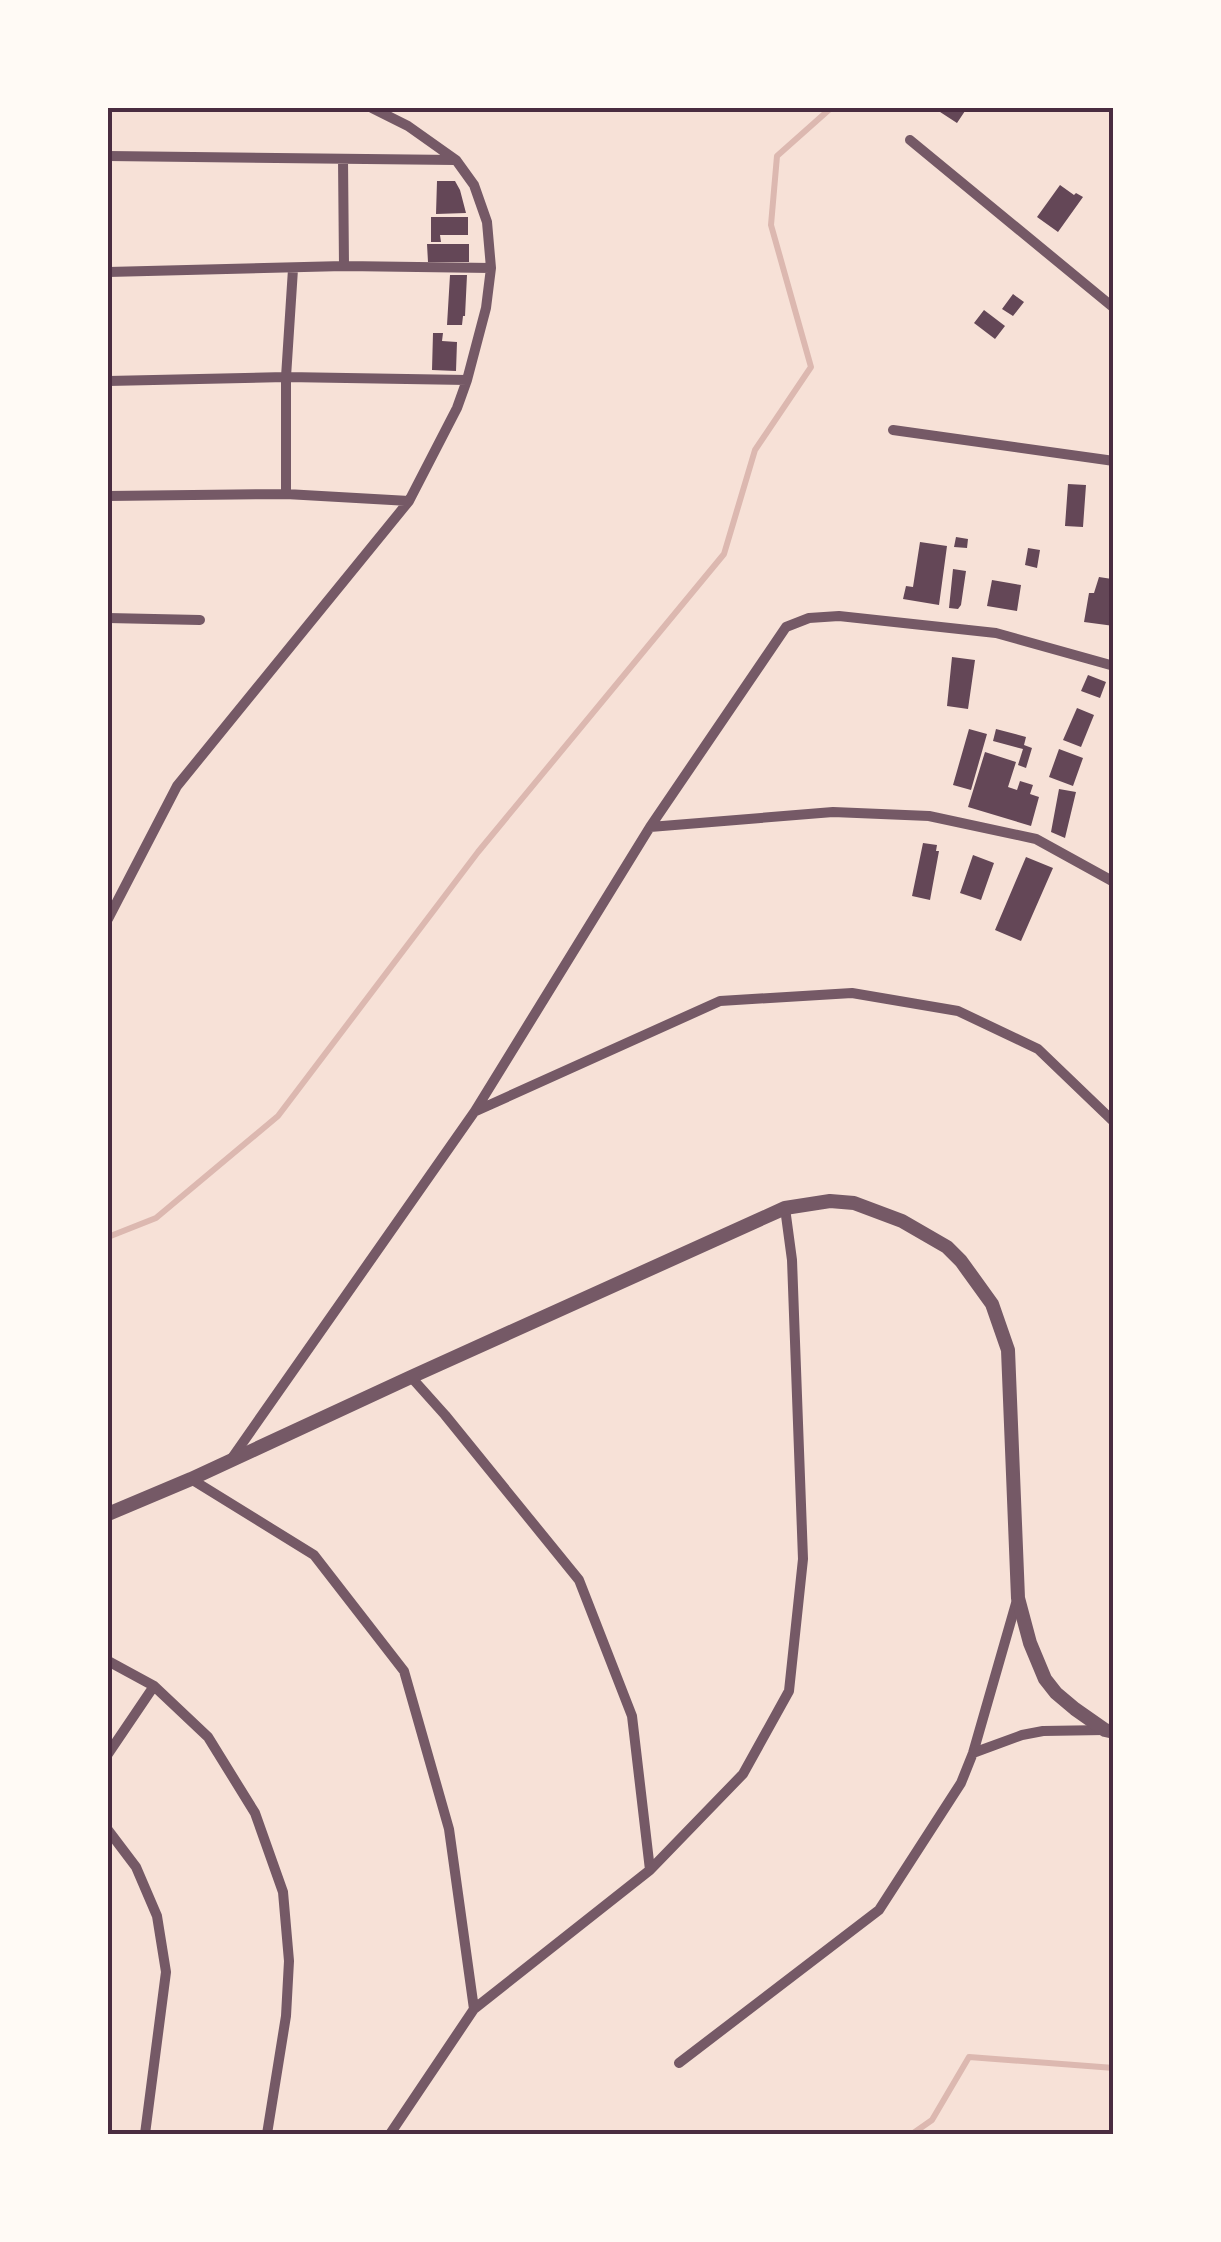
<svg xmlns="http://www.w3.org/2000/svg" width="1221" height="2242" font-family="'DejaVu Sans',sans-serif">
  <rect width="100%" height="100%" fill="#f7e1d7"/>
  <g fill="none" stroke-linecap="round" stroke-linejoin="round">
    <path stroke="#dcb8b0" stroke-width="6" d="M 108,1237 L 156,1218 L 278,1116 L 478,852 L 724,554 L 755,450 L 811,367 L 771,225 L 777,156 L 831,108
      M 912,2134 L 932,2120 L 969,2057 L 1114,2068"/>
  </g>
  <path fill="#644757" d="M 938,108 L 967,108 L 957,123 L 937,110 Z
    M 437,181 L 455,181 L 460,190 L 466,213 L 436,214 Z
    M 1060,185 L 1074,195 L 1076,193 L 1083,197 L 1058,232 L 1037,217 Z
    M 431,217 L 468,217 L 468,235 L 440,235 L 441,242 L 431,242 Z
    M 427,244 L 469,244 L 469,262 L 428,262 Z
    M 450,275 L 467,275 L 465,316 L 463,316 L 462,325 L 447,325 Z
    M 1013,294 L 1024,302 L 1013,316 L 1002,309 Z
    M 984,310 L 1005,326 L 995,339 L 974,323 Z
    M 433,333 L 443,333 L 442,341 L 457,342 L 456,371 L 432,370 Z
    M 1068,484 L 1086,485 L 1083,527 L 1065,526 Z
    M 956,537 L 968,539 L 967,548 L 954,547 Z
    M 920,542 L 947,546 L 939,605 L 903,599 L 906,586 L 913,587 Z
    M 1028,548 L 1040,550 L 1037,568 L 1025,565 Z
    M 953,569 L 966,571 L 961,605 L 958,609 L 949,608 Z
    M 1099,577 L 1112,579 L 1111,591 L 1114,591 L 1114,626 L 1084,622 L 1089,593 L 1094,593 Z
    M 992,580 L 1021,585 L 1017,611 L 987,606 Z
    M 952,657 L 975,660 L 968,709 L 947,706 Z
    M 1088,675 L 1106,682 L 1100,698 L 1081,691 Z
    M 1077,708 L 1094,715 L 1081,747 L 1063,740 Z
    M 969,729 L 987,734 L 971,790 L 953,785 Z
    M 996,729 L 1026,737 L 1024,745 L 1032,748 L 1026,768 L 1018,765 L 1023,749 L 993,741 Z
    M 1059,749 L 1083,758 L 1073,786 L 1049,777 Z
    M 985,752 L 1016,762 L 1008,787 L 1017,790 L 1020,781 L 1033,785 L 1030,794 L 1039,797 L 1031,826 L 968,807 Z
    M 1059,789 L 1076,792 L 1065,838 L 1051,832 Z
    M 923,843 L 937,845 L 936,851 L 939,851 L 930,900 L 912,896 Z
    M 973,855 L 994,863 L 981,900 L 960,893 Z
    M 1026,857 L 1053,868 L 1021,941 L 995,930 Z"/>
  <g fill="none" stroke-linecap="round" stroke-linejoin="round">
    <path stroke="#755966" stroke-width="10" d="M 910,140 L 1114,308
      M 108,156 L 455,160
      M 343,159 L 344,266
      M 108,272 L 344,266 L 491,268
      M 108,381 L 286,377 L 467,380
      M 893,430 L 1114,461
      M 286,494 L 286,377 L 293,269
      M 108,496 L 286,494 L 409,501
      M 108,618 L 200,620
      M 650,827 L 833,812 L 929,816 L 1036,839 L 1114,882
      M 108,919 L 177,786 L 409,501 L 457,408 L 467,380 L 486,308 L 491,268 L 487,222 L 474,185 L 456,160 L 408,126 L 372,108
      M 476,1111 L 720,1001 L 852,993 L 958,1011 L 1038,1049 L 1114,1122
      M 411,1377 L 445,1415 L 579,1580 L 632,1716 L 650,1870
      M 232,1458 L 475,1111 L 650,827 L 786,627 L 809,618 L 839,616 L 996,633 L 1114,666
      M 191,1479 L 314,1555 L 404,1671 L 449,1829 L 474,2009
      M 108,1661 L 154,1686 L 208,1737 L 255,1813 L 283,1892 L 289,1961 L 286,2016 L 267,2134
      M 973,1753 L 1022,1735 L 1043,1731 L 1104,1730
      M 108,1754 L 154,1686
      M 108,1830 L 136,1867 L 157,1916 L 166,1972 L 145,2134
      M 679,2063 L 879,1910 L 961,1783 L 973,1753 L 1017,1600
      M 390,2134 L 474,2009 L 650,1870 L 743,1774 L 789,1691 L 803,1559 L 792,1260 L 785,1208"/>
    <path stroke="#755966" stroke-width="14" d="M 108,1514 L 191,1479 L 411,1377 L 785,1208 L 830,1201 L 854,1203 L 902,1221 L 947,1247 L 961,1261 L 992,1304 L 1008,1350 L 1018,1598 L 1030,1643 L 1045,1679 L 1056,1693 L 1075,1709 L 1105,1730 L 1114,1732"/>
  </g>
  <rect width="1221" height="2242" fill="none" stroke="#fffaf5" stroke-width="220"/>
  <rect x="110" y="110" width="1001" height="2022" fill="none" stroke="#4a2c40" stroke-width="4"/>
</svg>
